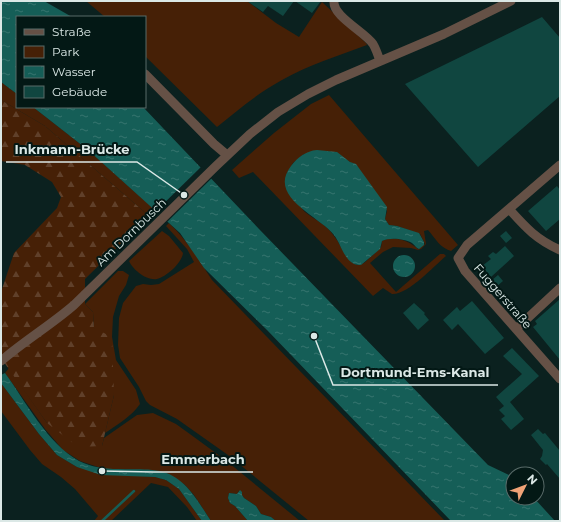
<svg xmlns="http://www.w3.org/2000/svg" width="561" height="522" font-family="Montserrat,sans-serif">
  <defs>
    <pattern id="forest-firs" width="22" height="20" patternUnits="userSpaceOnUse"><rect width="22" height="20" fill="#462006"/><path d="M5 1l3.5 6h-7zM16 11l3.5 6h-7z" fill="#60402a"/></pattern>
    <pattern id="water-ripples" width="26" height="14" patternUnits="userSpaceOnUse"><rect width="26" height="14" fill="#155e57"/><path d="M2 4q2-2 4 0t4 0M15 11q2-2 4 0t4 0" fill="none" stroke="#36756f"/></pattern>
  </defs>
  <rect width="100%" height="100%" fill="#0b211f"/>
  <path fill="#462006" fill-rule="evenodd" d="M 86,1 L 247,1 L 276,23 L 299,37 L 322,2 L 366,43 L 367,45 C 338,56 308,65 282,80 C 258,93 238,110 217,127 L 145,56 L 145,17 L 105,17 Z
    M 1,82 L 17,94 L 17,107 L 33,107 L 88,150 L 155,210 L 149,216 L 45,126 L 1,100 Z
    M 329,95 L 458,245 L 451,251 C 440,248 435,238 428,230 L 424,231 L 426,244 L 421,249 L 418,250 L 411,248 L 393,247 L 383,252 L 370,263 L 396,292 L 440,254 L 444,254 L 446,256 C 434,266 408,295 392,294 L 383,288 L 373,296 L 253,172 L 239,178 L 232,170 L 274,133 L 311,104 ZM 304,154 L 347,160 L 350,162 L 387,211 L 385,219 L 389,225 L 397,226 L 420,234 L 425,244 L 418,249 C 409,241 394,235 382,241 L 381,247 L 374,254 L 364,263 L 357,265 C 343,257 343,247 334,236 C 325,223 316,221 305,212 C 299,207 290,184 286,176 L 293,163 Z
    M 169,223 C 187,240 199,260 212,280 L 445,521 L 309,521 L 228,455 L 177,419 L 150,405 L 146,401 L 139,387 L 120,358 L 118,345 L 119,318 L 123,303 L 136,286 L 143,284 L 151,285 L 159,284 L 194,262 L 187,249 L 166,226 Z
    M 162,231 L 169,236 L 183,253 C 182,263 166,277 157,279 C 147,281 133,270 129,261 Z
    M 118,271 L 123,271 L 129,275 L 126,285 L 119,296 L 113,317 L 112,337 L 116,360 L 136,390 L 140,404 C 132,416 117,425 105,433 L 114,395 L 94,328 L 93,312 L 85,304 Z
    M 9,368 L 47,423 L 102,446 L 104,438 L 137,415 L 153,413 L 176,424 L 194,437 L 224,459 L 300,521 L 276,521 L 271,517 L 261,514 L 256,506 L 244,498 L 239,491 L 237,494 L 229,493 L 228,498 L 230,503 L 235,506 L 248,521 L 211,521 L 194,495 L 184,484 L 151,470 L 104,469 L 80,461 L 63,450 L 45,429 L 5,373 Z
    M 1,383 L 39,434 L 57,455 L 77,467 L 130,475 L 155,477 L 166,480 L 179,489 L 202,521 L 197,521 L 187,507 L 168,487 L 151,483 L 111,521 L 94,521 L 98,516 L 75,489 L 61,477 L 42,464 L 30,450 L 1,411 Z"/>
  <path fill="url(#forest-firs)" d="M 1,100 L 45,126 L 149,216 L 85,279 L 85,304 L 93,312 L 94,328 L 112,337 L 114,395 L 102,446 L 78,447 L 47,423 L 1,358 L 1,292 L 14,253 L 57,208 L 61,197 L 52,182 L 25,165 L 1,161 Z"/>
  <path fill="url(#water-ripples)" d="M 1,1 L 44,1 L 72,17 L 17,17 L 17,94 L 1,82 Z
    M 33,107 L 143,107 L 259,229 L 488,465 L 513,477 L 513,498 L 534,498 L 555,521 L 451,521 L 267,330 L 204,268 L 180,233 L 88,150 Z
    M 317,150 L 337,152 L 350,162 L 356,164 L 387,207 L 385,219 L 389,225 L 397,226 L 419,233 L 424,242 L 424,245 L 419,249 C 416,248 415,245 412,243 C 405,239 390,237 382,241 L 380,249 L 361,265 C 345,266 342,245 334,235 C 319,216 267,197 291,166 C 298,157 306,151 317,150 Z
    M393 266a11 11 0 1 1 22 0a11 11 0 1 1-22 0Z
    M 5,373 C 26,402 47,443 79,461 C 91,467 105,469 118,469 C 132,470 149,468 163,472 C 186,478 199,503 211,521 L 202,521 L 179,489 L 166,480 L 155,477 L 101,475 L 77,467 L 57,455 L 39,434 L 1,383 L 1,375 Z
    M 240,490 L 242,492 L 242,495 L 244,498 L 256,506 L 261,514 L 271,517 L 276,521 L 248,521 L 235,506 L 230,503 L 228,498 L 229,493 L 237,494 Z"/>
  <path fill="#0b211f" d="M 202,166 L 213,177 L 166,223 L 155,212 Z"/>
  <g fill="none" stroke-linecap="round" stroke-linejoin="round">
    <path stroke="#155e57" stroke-width="2.5" d="M 102,521 L 134,491"/>
  </g>
  <path fill="#104640" d="M 247,1 L 294,1 L 283,16 L 268,6 L 263,12 Z
    M 295,1 L 321,1 L 312,13 Z
    M 542,17 L 560,38 L 560,96 L 478,167 L 405,84 Z
    M 557,186 L 560,190 L 560,219 L 546,231 L 528,211 Z
    M 506,231 L 512,238 L 506,243 L 500,236 Z
    M 505,246 L 514,256 L 491,277 L 482,266 L 491,259 L 488,256 L 493,252 L 496,254 Z
    M 498,275 L 503,281 L 496,287 L 491,281 Z
    M 560,299 L 560,360 L 533,327 L 537,324 L 535,321 Z
    M 472,301 L 504,338 L 485,354 L 458,324 L 452,330 L 443,320 L 457,307 L 460,311 Z
    M 414,303 L 425,313 L 424,314 L 429,320 L 418,330 L 403,313 Z
    M 512,348 L 539,376 L 510,402 L 524,419 L 511,430 L 501,419 L 505,416 L 499,410 L 504,406 L 496,397 L 522,374 L 503,356 Z
    M 538,429 L 543,434 L 545,433 L 560,451 L 560,479 L 547,464 L 546,465 L 540,459 L 542,456 L 543,450 L 531,435 Z"/>
  <g fill="none" stroke-linecap="round" stroke-linejoin="round">
    <path stroke="#655146" stroke-width="9" d="M 334,1 C 332,16 365,32 373,44 C 376,49 378,55 380,61
      M 145,74 L 214,144 L 227,155
      M 560,165 L 467,245 L 458,258 L 465,271 L 560,379
      M 509,209 C 526,228 537,240 560,250
      M 516,329 L 560,288
      M 1,361 C 24,341 51,325 74,305 L 216,166 L 250,134 L 278,112 L 308,94 L 336,80 L 444,34 L 511,1"/>
  </g>
  <g text-anchor="middle" dominant-baseline="central" stroke-width="4" stroke-linejoin="round" paint-order="stroke">
    <g font-size="12" fill="#dbe8e6" stroke="#031815">
      <text transform="translate(131 232) rotate(-44)">Am Dornbusch</text>
      <text transform="translate(503 296) rotate(49)">Fuggerstraße</text>
    </g>
  </g>
  <path fill="none" stroke="#dbe8e6" stroke-width="1.5" d="M184 195L137 162H6M314 336L333 385H498M102 471L153 472H253"/>
  <g fill="#dbe8e6" stroke="#031815" stroke-width="1.5">
    <circle cx="184" cy="195" r="4"/>
    <circle cx="314" cy="336" r="4"/>
    <circle cx="102" cy="471" r="4"/>
  </g>
  <g font-size="13" text-anchor="middle" font-weight="bold" fill="#dbe8e6" stroke="#031815" stroke-width="4" stroke-linejoin="round" paint-order="stroke">
    <text x="72" y="154">Inkmann-Brücke</text>
    <text x="415" y="377">Dortmund-Ems-Kanal</text>
    <text x="203" y="464">Emmerbach</text>
  </g>
  <rect width="561" height="522" fill="none" stroke="#dbe8e6" stroke-width="4"/>
  <rect x="16" y="16" width="130" height="92" fill="#031815" stroke="#596b69"/>
  <rect x="24" y="29" width="20" height="6" fill="#655146" stroke="#596b69"/>
  <text x="52" y="36" font-size="12" fill="#dbe8e6">Straße</text>
  <rect x="24" y="46" width="20" height="12" fill="#462006" stroke="#596b69"/>
  <text x="52" y="56" font-size="12" fill="#dbe8e6">Park</text>
  <rect x="24" y="66" width="20" height="12" fill="url(#water-ripples)" stroke="#596b69"/>
  <text x="52" y="76" font-size="12" fill="#dbe8e6">Wasser</text>
  <rect x="24" y="86" width="20" height="12" fill="#104640" stroke="#596b69"/>
  <text x="52" y="96" font-size="12" fill="#dbe8e6">Gebäude</text>
  <g transform="translate(525 486) rotate(48)"><circle r="19" fill="#031815" stroke="#596b69"/>
  <path d="M0-3L7 15L0 10L-7 15Z" fill="#efa377"/>
  <text y="-6" font-size="11" font-weight="bold" text-anchor="middle" fill="#dbe8e6">N</text>
  </g>
</svg>
